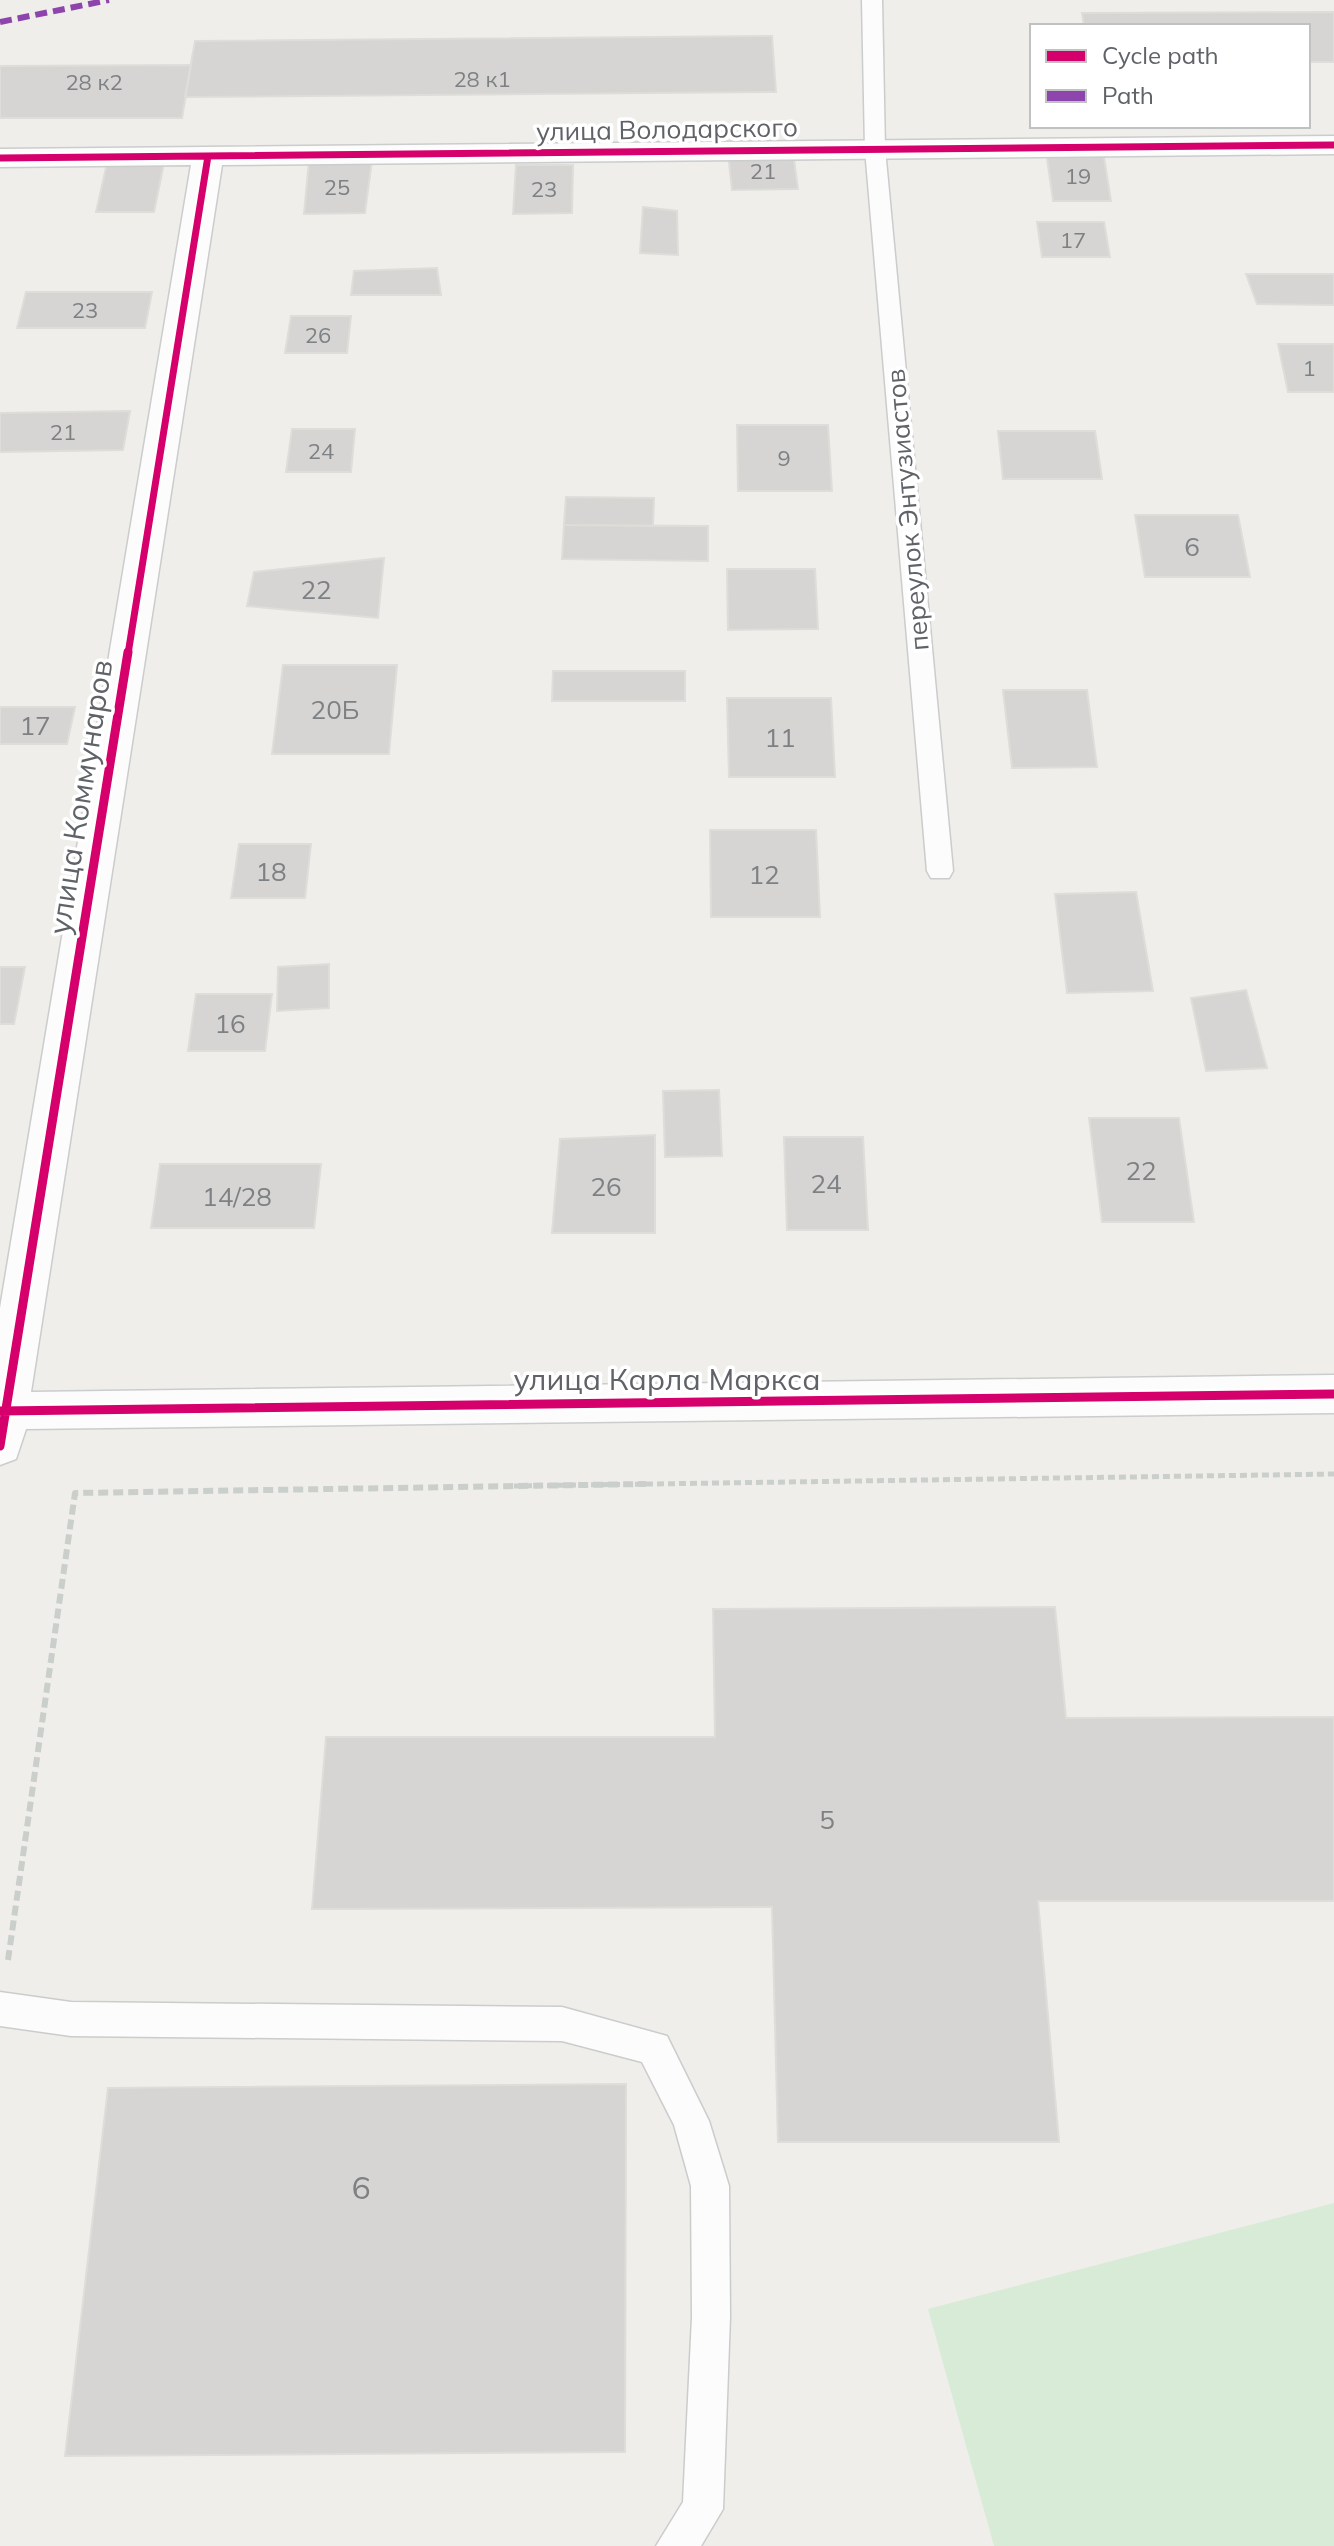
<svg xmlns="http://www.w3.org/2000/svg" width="1334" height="2546" font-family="Mulish,sans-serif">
  <rect width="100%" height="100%" fill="#efeeea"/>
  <path fill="#d8ebd6" d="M 1334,2203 L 1334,2546 L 994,2546 L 928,2309 Z"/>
  <path fill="#d6d5d3" stroke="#deddd9" stroke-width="2" d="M 1334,12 L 1334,62 L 1308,62 L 1308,26 L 1084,26 L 1082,13 Z
    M 772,36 L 776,92 L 185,97 L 195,41 Z
    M 191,65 L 182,118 L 0,118 L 0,66 Z
    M 1046,151 L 1103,151 L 1111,201 L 1053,201 Z
    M 793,152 L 798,189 L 732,190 L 728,153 Z
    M 372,160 L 365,213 L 304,214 L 309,161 Z
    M 107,163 L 164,163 L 154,212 L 96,212 Z
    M 516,165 L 573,165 L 572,213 L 513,214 Z
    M 643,207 L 677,211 L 678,255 L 640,253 Z
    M 1037,222 L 1104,222 L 1110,257 L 1042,257 Z
    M 437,268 L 441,295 L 351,295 L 354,271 Z
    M 1246,274 L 1334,274 L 1334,305 L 1257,304 Z
    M 26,292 L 152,292 L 145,328 L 17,328 Z
    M 291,316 L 351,316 L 347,353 L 285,353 Z
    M 1278,344 L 1334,344 L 1334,392 L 1288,392 Z
    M 130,411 L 123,450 L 0,452 L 0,413 Z
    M 737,425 L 828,425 L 832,491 L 738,491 Z
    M 292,429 L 355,429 L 351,472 L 286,472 Z
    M 998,431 L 1095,431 L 1102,479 L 1003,479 Z
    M 566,497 L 654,498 L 653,526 L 564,525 Z
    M 1135,515 L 1238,515 L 1250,577 L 1145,577 Z
    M 564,525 L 708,526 L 708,561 L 562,559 Z
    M 384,558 L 378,618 L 247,606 L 254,572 Z
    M 727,569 L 815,569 L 818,629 L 728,630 Z
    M 283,665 L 397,665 L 389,754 L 272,754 Z
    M 553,671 L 685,671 L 685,701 L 552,701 Z
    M 1003,690 L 1087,690 L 1097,767 L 1012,768 Z
    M 727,698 L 831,698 L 835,777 L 729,777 Z
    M 0,707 L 75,707 L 67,744 L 0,744 Z
    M 710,830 L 816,830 L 820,917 L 711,917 Z
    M 239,844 L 311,844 L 305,898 L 231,898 Z
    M 1136,892 L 1153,991 L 1067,993 L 1055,894 Z
    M 329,964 L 329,1008 L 277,1011 L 278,967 Z
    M 0,967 L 25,967 L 14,1024 L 0,1024 Z
    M 1246,990 L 1267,1068 L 1206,1071 L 1191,998 Z
    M 196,994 L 272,994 L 265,1051 L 188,1051 Z
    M 719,1090 L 722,1156 L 665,1157 L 663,1091 Z
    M 1089,1118 L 1179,1118 L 1194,1222 L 1102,1222 Z
    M 655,1135 L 655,1233 L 552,1233 L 560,1139 Z
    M 784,1137 L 863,1137 L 868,1230 L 787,1230 Z
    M 160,1164 L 321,1164 L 314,1228 L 151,1228 Z
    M 1055,1607 L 1066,1718 L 1334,1717 L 1334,1901 L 1038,1901 L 1059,2142 L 778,2142 L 772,1907 L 312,1909 L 326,1737 L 715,1737 L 713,1609 Z
    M 626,2084 L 625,2452 L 65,2456 L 108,2088 Z"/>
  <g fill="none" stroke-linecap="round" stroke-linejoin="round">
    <g stroke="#cbcccc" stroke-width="3">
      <path id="lane" d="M 862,0 L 882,0 L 885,149 L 953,871 L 949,878 L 931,878 L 927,871 L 865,149 Z
        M 0,1992 L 71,2002 L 562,2007 L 667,2036 L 709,2121 L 729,2186 L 730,2317 L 723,2509 L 701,2546 L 656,2546 L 683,2502 L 692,2317 L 691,2186 L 674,2125 L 642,2062 L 562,2041 L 71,2036 L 0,2026 Z"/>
    </g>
    <g stroke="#cbcccc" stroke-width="3">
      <path id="street" d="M 1334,136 L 1334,154 L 222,165 L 31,1392 L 1334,1375 L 1334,1413 L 26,1429 L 16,1459 L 0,1465 L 0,1308 L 191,165 L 0,167 L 0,149 Z"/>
    </g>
    <path stroke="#cacfcc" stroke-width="5" stroke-dasharray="7 4" stroke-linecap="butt" d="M 514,1486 L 1334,1474"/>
    <path stroke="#cacfcc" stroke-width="6" stroke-dasharray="10 5" stroke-linecap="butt" d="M 8,1960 L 75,1493 L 646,1484"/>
    <use href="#lane" fill="#fdfcfc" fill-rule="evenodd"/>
    <use href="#street" fill="#fdfcfc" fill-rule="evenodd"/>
    <path stroke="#8e44ad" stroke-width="6" stroke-dasharray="12 6" stroke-linecap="butt" d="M 0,22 L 109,0"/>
    <g stroke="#fff" stroke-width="11">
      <path id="cycleway-far1" d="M 0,158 L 1334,145
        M 128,654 L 208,156"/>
    </g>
    <g stroke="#fff" stroke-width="14">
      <path id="cycleway" d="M 0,1411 L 1334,1394
        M 0,1446 L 128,652"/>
    </g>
    <use href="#cycleway-far1" stroke="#d6006c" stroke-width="7"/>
    <use href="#cycleway" stroke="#d6006c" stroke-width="9"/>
  </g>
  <g text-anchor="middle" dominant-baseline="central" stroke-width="7" stroke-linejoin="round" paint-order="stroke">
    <g font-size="22" fill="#7e8184">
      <text x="482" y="79">28 к1</text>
      <text x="94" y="82">28 к2</text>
      <text x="763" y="171">21</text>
      <text x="1078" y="176">19</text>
      <text x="337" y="187">25</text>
      <text x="544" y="189">23</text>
      <text x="1073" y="240">17</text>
      <text x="85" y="310">23</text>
      <text x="318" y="335">26</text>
      <text x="1309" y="368">1</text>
      <text x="63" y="432">21</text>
      <text x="321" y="451">24</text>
      <text x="784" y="458">9</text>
    </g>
    <g font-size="26" fill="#5f6368" stroke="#fff">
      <text transform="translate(667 129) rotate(-1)">улица Володарского</text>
      <text transform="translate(907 510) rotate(-95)">переулок Энтузиастов</text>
    </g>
    <g font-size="26" fill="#7e8184">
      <text x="1192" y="546">6</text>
      <text x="316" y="589">22</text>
      <text x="335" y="709">20Б</text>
      <text x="35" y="725">17</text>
      <text x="780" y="737">11</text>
      <text x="271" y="871">18</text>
      <text x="764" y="874">12</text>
      <text x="230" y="1023">16</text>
      <text x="1141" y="1170">22</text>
      <text x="826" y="1183">24</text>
      <text x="606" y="1186">26</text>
      <text x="237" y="1196">14/28</text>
      <text x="827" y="1819">5</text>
    </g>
    <g font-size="30" fill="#5f6368" stroke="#fff">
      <text transform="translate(80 797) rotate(-81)">улица Коммунаров</text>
      <text x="667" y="1379">улица Карла Маркса</text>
    </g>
    <g font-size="32" fill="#7e8184">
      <text x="361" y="2187">6</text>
    </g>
  </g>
  <rect x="1030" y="24" width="280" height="104" fill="#ffffff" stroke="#bfc1c3" stroke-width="2"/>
  <rect x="1046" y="50" width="40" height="12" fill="#d6006c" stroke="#bfc1c3" stroke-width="2"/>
  <text x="1102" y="64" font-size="24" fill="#5f6368">Cycle path</text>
  <rect x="1046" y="90" width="40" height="12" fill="#8e44ad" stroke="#bfc1c3" stroke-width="2"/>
  <text x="1102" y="104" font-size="24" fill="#5f6368">Path</text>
</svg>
